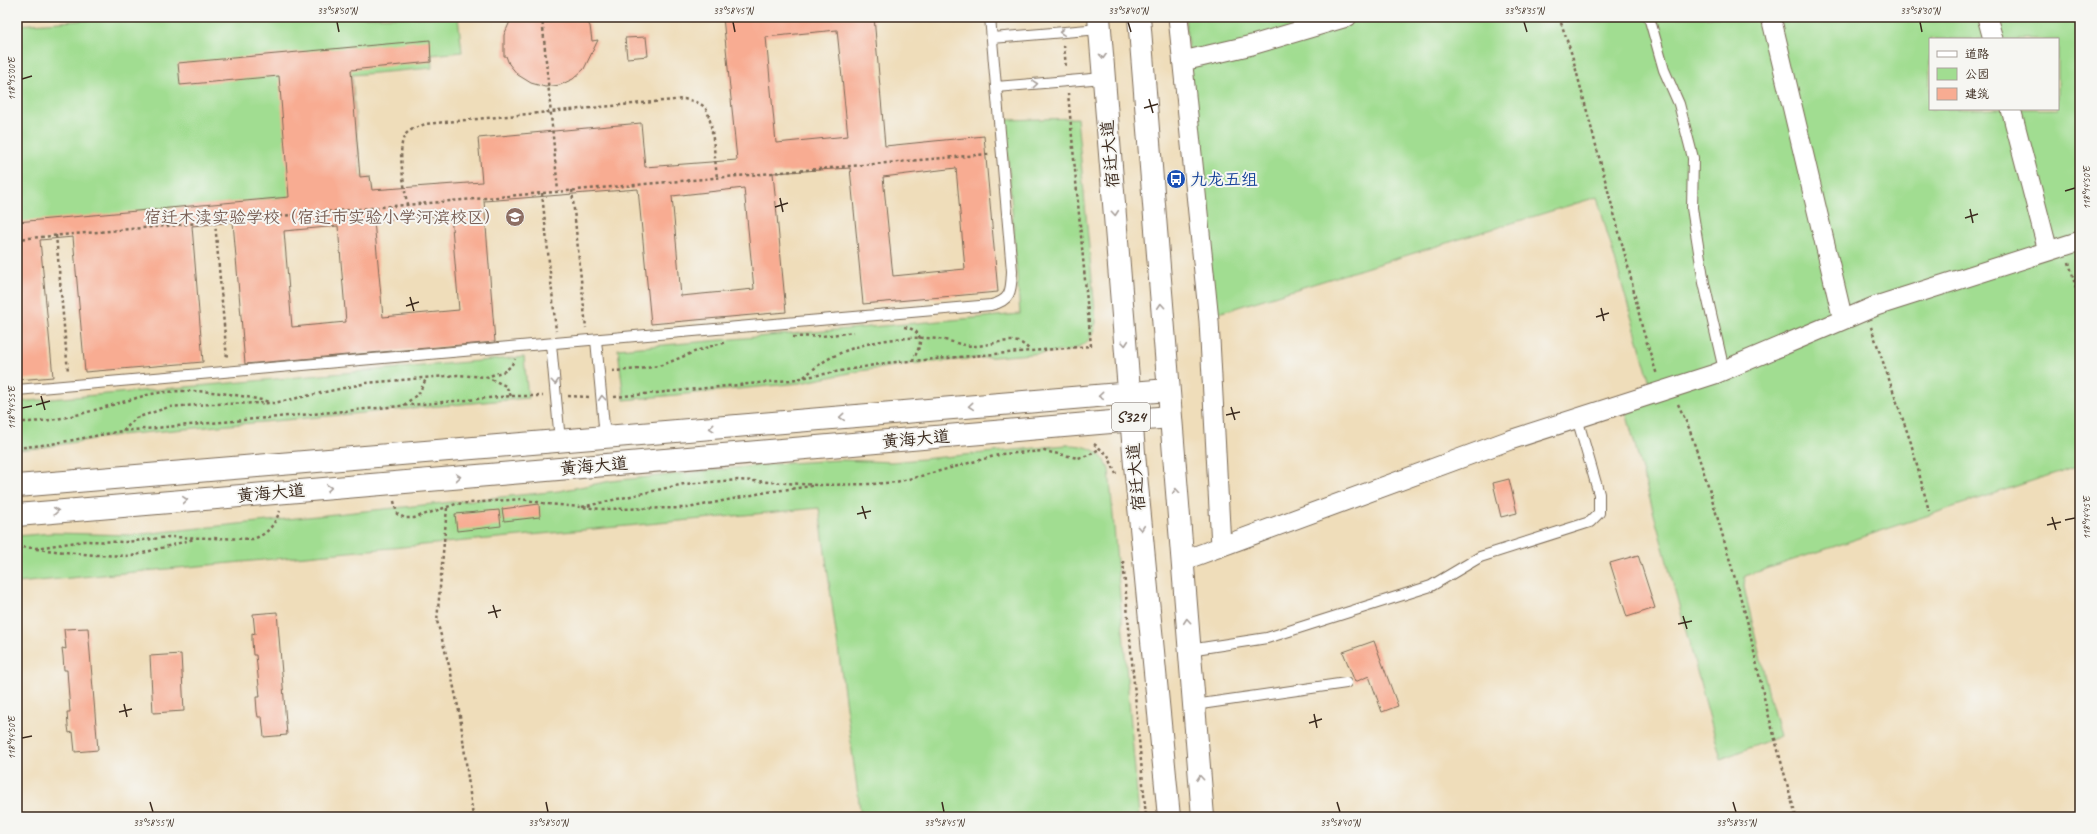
<svg xmlns="http://www.w3.org/2000/svg" width="2097" height="834" font-family="Caveat,'LXGW WenKai TC',sans-serif">
  <rect width="100%" height="100%" fill="#f6f6f2"/>
  <filter id="ink" filterUnits="userSpaceOnUse"><feTurbulence type="fractalNoise" baseFrequency=".025" numOctaves="2"/><feDisplacementMap in="SourceGraphic" scale="8" xChannelSelector="R" yChannelSelector="G"/><feConvolveMatrix kernelMatrix="1 2 1 2 8 2 1 2 1" color-interpolation-filters="sRGB"/></filter>
  <filter id="wash" filterUnits="userSpaceOnUse"><feTurbulence type="fractalNoise" baseFrequency=".012" numOctaves="4" result="noise"/><feDisplacementMap in="SourceGraphic" scale="16" xChannelSelector="R" yChannelSelector="G"/><feGaussianBlur stdDeviation="0.9" result="paint"/><feColorMatrix in="noise" values="0 0 0 0 0 0 0 0 0 0 0 0 0 0 0 0 0 1.4 0 .05"/><feComposite in="paint" operator="in"/></filter>
  <g filter="url(#wash)">
    <rect width="100%" height="100%" fill="#efddba"/>
    <path fill="#a1dd91" stroke="#6e8458" fill-rule="evenodd" d="M 88,17 L 458,17 L 462,52 L 431,55 L 432,68 L 352,75 L 360,177 L 370,176 L 372,190 L 289,197 L 17,225 L 17,25 L 89,20 Z
      M 1185,17 L 2080,17 L 2080,465 L 1745,576 L 1744,587 L 1770,699 L 1780,736 L 1721,759 L 1626,412 L 1651,386 L 1597,197 L 1215,314 ZM 1930,39 L 2058,39 L 2058,109 L 1930,109 Z
      M 1077,118 L 1096,322 C 1092,341 1086,345 1068,351 L 909,364 L 860,371 L 800,383 L 624,400 L 618,349 L 1020,314 L 1005,120 Z
      M 524,357 L 528,398 L 119,435 L 39,448 L 17,450 L 17,402 Z
      M 1066,445 C 1087,445 1100,449 1109,469 L 1139,817 L 861,817 L 819,508 L 17,583 L 17,536 L 52,533 L 132,535 L 559,491 L 611,481 L 774,464 L 839,460 L 892,462 Z"/>
    <g id="blocks">
      <path fill="#f8ac92" fill-rule="evenodd" d="M 512,17 L 584,17 L 590,26 L 592,41 L 598,40 L 584,69 L 573,79 L 560,85 L 545,87 L 531,83 L 518,75 L 509,64 L 506,56 L 504,56 L 504,35 Z
        M 723,17 L 874,17 L 885,146 L 984,136 L 998,292 L 863,304 L 850,168 L 773,173 L 786,312 L 651,324 L 638,189 L 484,201 L 495,342 L 245,364 L 233,222 L 192,226 L 203,362 L 85,372 L 73,237 L 40,240 L 53,377 L 17,380 L 17,222 L 289,197 L 279,76 L 180,85 L 178,63 L 430,40 L 431,62 L 351,70 L 360,177 L 370,176 L 372,190 L 482,182 L 478,138 L 641,123 L 645,167 L 737,160 ZM 837,30 L 848,136 L 776,143 L 766,37 ZM 956,168 L 965,269 L 893,276 L 883,177 ZM 744,188 L 754,289 L 681,296 L 672,196 ZM 451,215 L 459,310 L 383,317 L 374,221 ZM 338,226 L 346,322 L 292,327 L 284,231 Z
        M 646,37 L 648,56 L 627,58 L 625,38 Z
        M 1509,479 L 1517,513 L 1501,517 L 1493,483 Z
        M 539,504 L 540,517 L 504,521 L 502,509 Z
        M 499,510 L 501,526 L 457,531 L 455,514 Z
        M 1638,555 L 1655,608 L 1627,617 L 1610,563 Z
        M 277,612 L 287,735 L 264,737 L 262,717 L 258,717 L 257,711 L 256,697 L 260,697 L 256,655 L 253,655 L 252,640 L 252,633 L 255,634 L 253,614 Z
        M 88,628 L 98,750 L 75,752 L 73,732 L 69,733 L 68,726 L 67,712 L 70,712 L 67,670 L 64,670 L 63,656 L 62,648 L 66,649 L 64,629 Z
        M 1374,641 L 1398,706 L 1382,712 L 1369,676 L 1355,682 L 1343,652 Z
        M 181,654 L 184,711 L 153,713 L 150,656 Z"/>
    </g>
  </g>
  <g filter="url(#ink)">
    <use href="#blocks" fill-opacity="0" stroke="#7a6955" stroke-width="1"/>
    <g fill="none" stroke-linecap="round" stroke-linejoin="round">
      <g stroke="#7a6955" stroke-width="12">
        <path id="service" d="M 1649,17 L 1664,70 L 1679,104 L 1693,158 L 1692,208 L 1704,283 L 1724,370
          M 992,38 L 1100,29
          M 996,87 L 1104,78
          M 596,340 L 605,437
          M 551,344 L 560,441
          M 17,390 L 991,305 C 1012,300 1011,290 1012,271 L 990,17
          M 1189,650 L 1267,638 L 1431,586 L 1480,557 L 1590,522 L 1599,513 L 1599,494 L 1577,418
          M 1194,705 L 1346,683"/>
      </g>
      <g stroke="#7a6955" stroke-width="21">
        <path id="minor" d="M 1178,17 L 1209,321 L 1221,546
          M 1771,17 L 1843,320
          M 1987,17 L 1993,39
          M 1183,61 L 1252,45 L 1347,17
          M 2011,109 L 2048,251
          M 1182,561 L 1510,440 L 1715,374 L 1876,306 L 2080,241"/>
      </g>
      <g stroke="#7a6955" stroke-width="24">
        <path id="secondary" d="M 17,486 L 1168,390
          M 17,515 L 1170,417"/>
      </g>
      <g stroke="#7a6955" stroke-width="24">
        <path id="primary" d="M 1099,17 L 1135,465 L 1169,817
          M 1139,17 L 1203,817"/>
      </g>
      <path stroke="#7a6955" stroke-width="2.5" stroke-dasharray="3 3" stroke-linecap="butt" d="M 542,17 L 558,191
        M 1559,17 L 1572,55 L 1629,270 L 1642,327 L 1657,375
        M 1064,45 L 1066,68
        M 572,190 L 586,328
        M 542,193 L 556,331
        M 407,205 C 405,188 397,151 404,137 C 407,130 418,127 425,124 L 684,99 C 692,101 701,102 706,109 C 713,121 715,162 717,178
        M 215,222 L 227,359
        M 56,235 L 68,372
        M 17,239 L 989,154
        M 2069,262 L 2080,303
        M 904,327 C 927,331 921,347 912,361
        M 1871,327 L 1911,443 L 1929,511
        M 793,337 L 822,336 L 854,332
        M 612,371 C 629,370 648,369 665,364 C 685,356 703,347 724,343
        M 486,377 L 506,386 L 511,396
        M 804,377 C 813,369 823,361 834,356 C 864,341 905,335 938,339 C 950,340 962,346 974,346 C 993,346 1017,332 1030,351
        M 568,396 L 589,397
        M 614,397 L 790,380 L 886,363 L 1091,346 L 1068,93
        M 1678,404 L 1689,428 L 1708,485 L 1747,620 L 1765,702 L 1796,817
        M 404,405 L 419,393 L 427,377
        M 17,422 C 53,423 85,413 119,403 C 131,400 144,395 157,393 C 196,388 232,393 270,402
        M 123,431 L 136,418 L 169,407 L 211,404 L 274,403 L 367,383 L 457,375 L 486,377 L 505,371 L 511,366 L 515,359
        M 1094,444 L 1108,455 L 1116,474
        M 17,448 L 51,444 L 122,431 L 511,396 L 543,396
        M 394,501 L 397,514 L 405,518 L 414,518 L 456,504 L 521,499 L 548,504 L 602,509 L 688,508 L 767,492 L 812,486
        M 582,507 L 684,484 L 738,480 L 818,485 L 872,484 L 896,482 L 921,476 L 1002,454 L 1044,451 L 1078,458 L 1089,455 L 1101,448
        M 447,508 L 437,621 L 450,669 L 460,716 L 473,817
        M 17,547 L 36,548 L 84,541 L 126,542 L 169,537 L 253,539 C 268,534 274,525 280,511
        M 36,549 L 94,555 L 132,556 L 194,539
        M 1123,561 L 1146,817"/>
      <use href="#service" stroke="#fff" stroke-width="10"/>
      <use href="#minor" stroke="#fff" stroke-width="19"/>
      <use href="#secondary" stroke="#fff" stroke-width="22"/>
      <use href="#primary" stroke="#fff" stroke-width="22"/>
    </g>
    <defs><path id="oneway-chevron" d="M-2-3.5L2.5 0L-2 3.5" fill="none" stroke-width="1.6" stroke-linecap="round" stroke-linejoin="round"/></defs>
    <g stroke="#a79f9a">
      <use href="#oneway-chevron" transform="translate(1062 32) rotate(175)"/>
      <use href="#oneway-chevron" transform="translate(1103 56) rotate(86)"/>
      <use href="#oneway-chevron" transform="translate(1035 84) rotate(-5)"/>
      <use href="#oneway-chevron" transform="translate(1115 213) rotate(85)"/>
      <use href="#oneway-chevron" transform="translate(1161 306) rotate(-94)"/>
      <use href="#oneway-chevron" transform="translate(1125 343) rotate(85)"/>
      <use href="#oneway-chevron" transform="translate(555 382) rotate(85)"/>
      <use href="#oneway-chevron" transform="translate(1101 396) rotate(175)"/>
      <use href="#oneway-chevron" transform="translate(602 398) rotate(-95)"/>
      <use href="#oneway-chevron" transform="translate(971 406) rotate(175)"/>
      <use href="#oneway-chevron" transform="translate(842 417) rotate(175)"/>
      <use href="#oneway-chevron" transform="translate(712 428) rotate(175)"/>
      <use href="#oneway-chevron" transform="translate(458 477) rotate(-5)"/>
      <use href="#oneway-chevron" transform="translate(329 488) rotate(-5)"/>
      <use href="#oneway-chevron" transform="translate(1176 491) rotate(-95)"/>
      <use href="#oneway-chevron" transform="translate(185 500) rotate(-5)"/>
      <use href="#oneway-chevron" transform="translate(56 511) rotate(-5)"/>
      <use href="#oneway-chevron" transform="translate(1141 528) rotate(85)"/>
      <use href="#oneway-chevron" transform="translate(1187 621) rotate(-95)"/>
      <use href="#oneway-chevron" transform="translate(1200 778) rotate(-95)"/>
    </g>
  </g>
  <path fill="none" stroke="#3b2a1e" stroke-width="1.5" d="M 337,22 L 339,32M 733,22 L 735,32M 1128,22 L 1131,32M 1524,22 L 1527,32M 1920,22 L 1922,32M 22,79 L 32,76M 1149,99 L 1153,113M 1144,108 L 1158,104M 2065,191 L 2075,188M 780,198 L 783,212M 775,207 L 788,203M 1970,209 L 1973,223M 1965,218 L 1978,214M 410,297 L 414,311M 406,306 L 419,302M 1601,308 L 1604,321M 1596,317 L 1609,313M 41,396 L 45,410M 36,405 L 50,401M 1231,407 L 1235,420M 22,408 L 32,406M 1226,415 L 1240,412M 862,506 L 866,519M 857,514 L 871,511M 2052,517 L 2056,530M 2065,520 L 2075,518M 2047,525 L 2061,522M 493,605 L 497,618M 488,613 L 501,610M 1683,616 L 1687,629M 1678,624 L 1692,621M 124,704 L 127,717M 119,712 L 132,709M 1314,714 L 1317,728M 1309,723 L 1322,719M 22,738 L 32,736M 150,802 L 153,812M 546,802 L 548,812M 942,802 L 944,812M 1337,802 L 1340,812M 1733,802 L 1736,812"/>
  <defs>
    <g id="bus-disc" transform="scale(1)"><circle r="9.5" fill="#1a4fb4" stroke="#f6f6f2"/><path d="M-5-6H5V4H4V6H2V4H-2V6H-4V4H-5ZM-3.5-4V0h7V-4ZM-3.5 1.2v1.5H-2V1.2ZM2 1.2v1.5H3.5V1.2Z" fill="#fff"/></g>
    <g id="school-disc" transform="scale(1)"><circle r="9.5" fill="#8d6e63" stroke="#f6f6f2"/><path d="M0-5L7-2L0 1L-7-2ZM-4 1L0 2.5L4 1V4Q0 6-4 4Z" fill="#fff"/></g>
  </defs>
  <g fill-rule="evenodd">
    <use href="#bus-disc" x="1176" y="179"/>
    <use href="#school-disc" x="515" y="217"/>
  </g>
  <g text-anchor="middle" dominant-baseline="central" stroke-width="4" stroke-linejoin="round" paint-order="stroke">
    <rect fill="#f6f6f2" stroke="#73675e" stroke-width="1" x="1112" y="403" width="38" height="28" rx="3"/>
    <g font-size="16" font-weight="bold" fill="#3b2a1e">
      <text x="1131" y="417">S324</text>
    </g>
    <g font-size="17" fill="#3b2a1e" stroke="#f6f6f2">
      <text transform="translate(1110 154) rotate(-95)">宿迁大道</text>
      <text transform="translate(916 439) rotate(-5)">黄海大道</text>
      <text transform="translate(594 466) rotate(-5)">黄海大道</text>
      <text transform="translate(1136 477) rotate(-95)">宿迁大道</text>
      <text transform="translate(271 493) rotate(-5)">黄海大道</text>
    </g>
    <g font-size="17" fill="#164399" stroke="#f6f6f2" text-anchor="start">
      <text x="1190" y="179">九龙五组</text>
    </g>
    <g font-size="17" fill="#785e54" stroke="#f6f6f2" text-anchor="end">
      <text x="501" y="217">宿迁木渎实验学校（宿迁市实验小学河滨校区）</text>
    </g>
  </g>
  <rect width="2097" height="834" fill="none" stroke="#f6f6f2" stroke-width="44"/>
  <rect x="1929" y="38" width="130" height="72" fill="#f6f6f2" stroke="#aba49d"/>
  <rect x="1937" y="51" width="20" height="6" fill="#ffffff" stroke="#aba49d"/>
  <text x="1965" y="58" font-size="12" fill="#3b2a1e">道路</text>
  <rect x="1937" y="68" width="20" height="12" fill="#a1dd91" stroke="#aba49d"/>
  <text x="1965" y="78" font-size="12" fill="#3b2a1e">公园</text>
  <rect x="1937" y="88" width="20" height="12" fill="#f8ac92" stroke="#aba49d"/>
  <text x="1965" y="98" font-size="12" fill="#3b2a1e">建筑</text>
  <rect x="22" y="22" width="2053" height="790" fill="none" stroke="#3b2a1e" stroke-width="1.5"/>
  <g font-size="10" text-anchor="middle" fill="#3b2a1e">
    <text x="337" y="14">33°58'50"N</text>
    <text x="733" y="14">33°58'45"N</text>
    <text x="1128" y="14">33°58'40"N</text>
    <text x="1524" y="14">33°58'35"N</text>
    <text x="1920" y="14">33°58'30"N</text>
    <text transform="translate(11 79) rotate(-90)" y="4">118°15'00"E</text>
    <text transform="translate(2086 188) rotate(-90)" y="4">118°14'50"E</text>
    <text transform="translate(11 408) rotate(-90)" y="4">118°14'55"E</text>
    <text transform="translate(2086 518) rotate(-90)" y="4">118°14'45"E</text>
    <text transform="translate(11 738) rotate(-90)" y="4">118°14'50"E</text>
    <text x="153" y="826">33°58'55"N</text>
    <text x="548" y="826">33°58'50"N</text>
    <text x="944" y="826">33°58'45"N</text>
    <text x="1340" y="826">33°58'40"N</text>
    <text x="1736" y="826">33°58'35"N</text>
  </g>
</svg>
